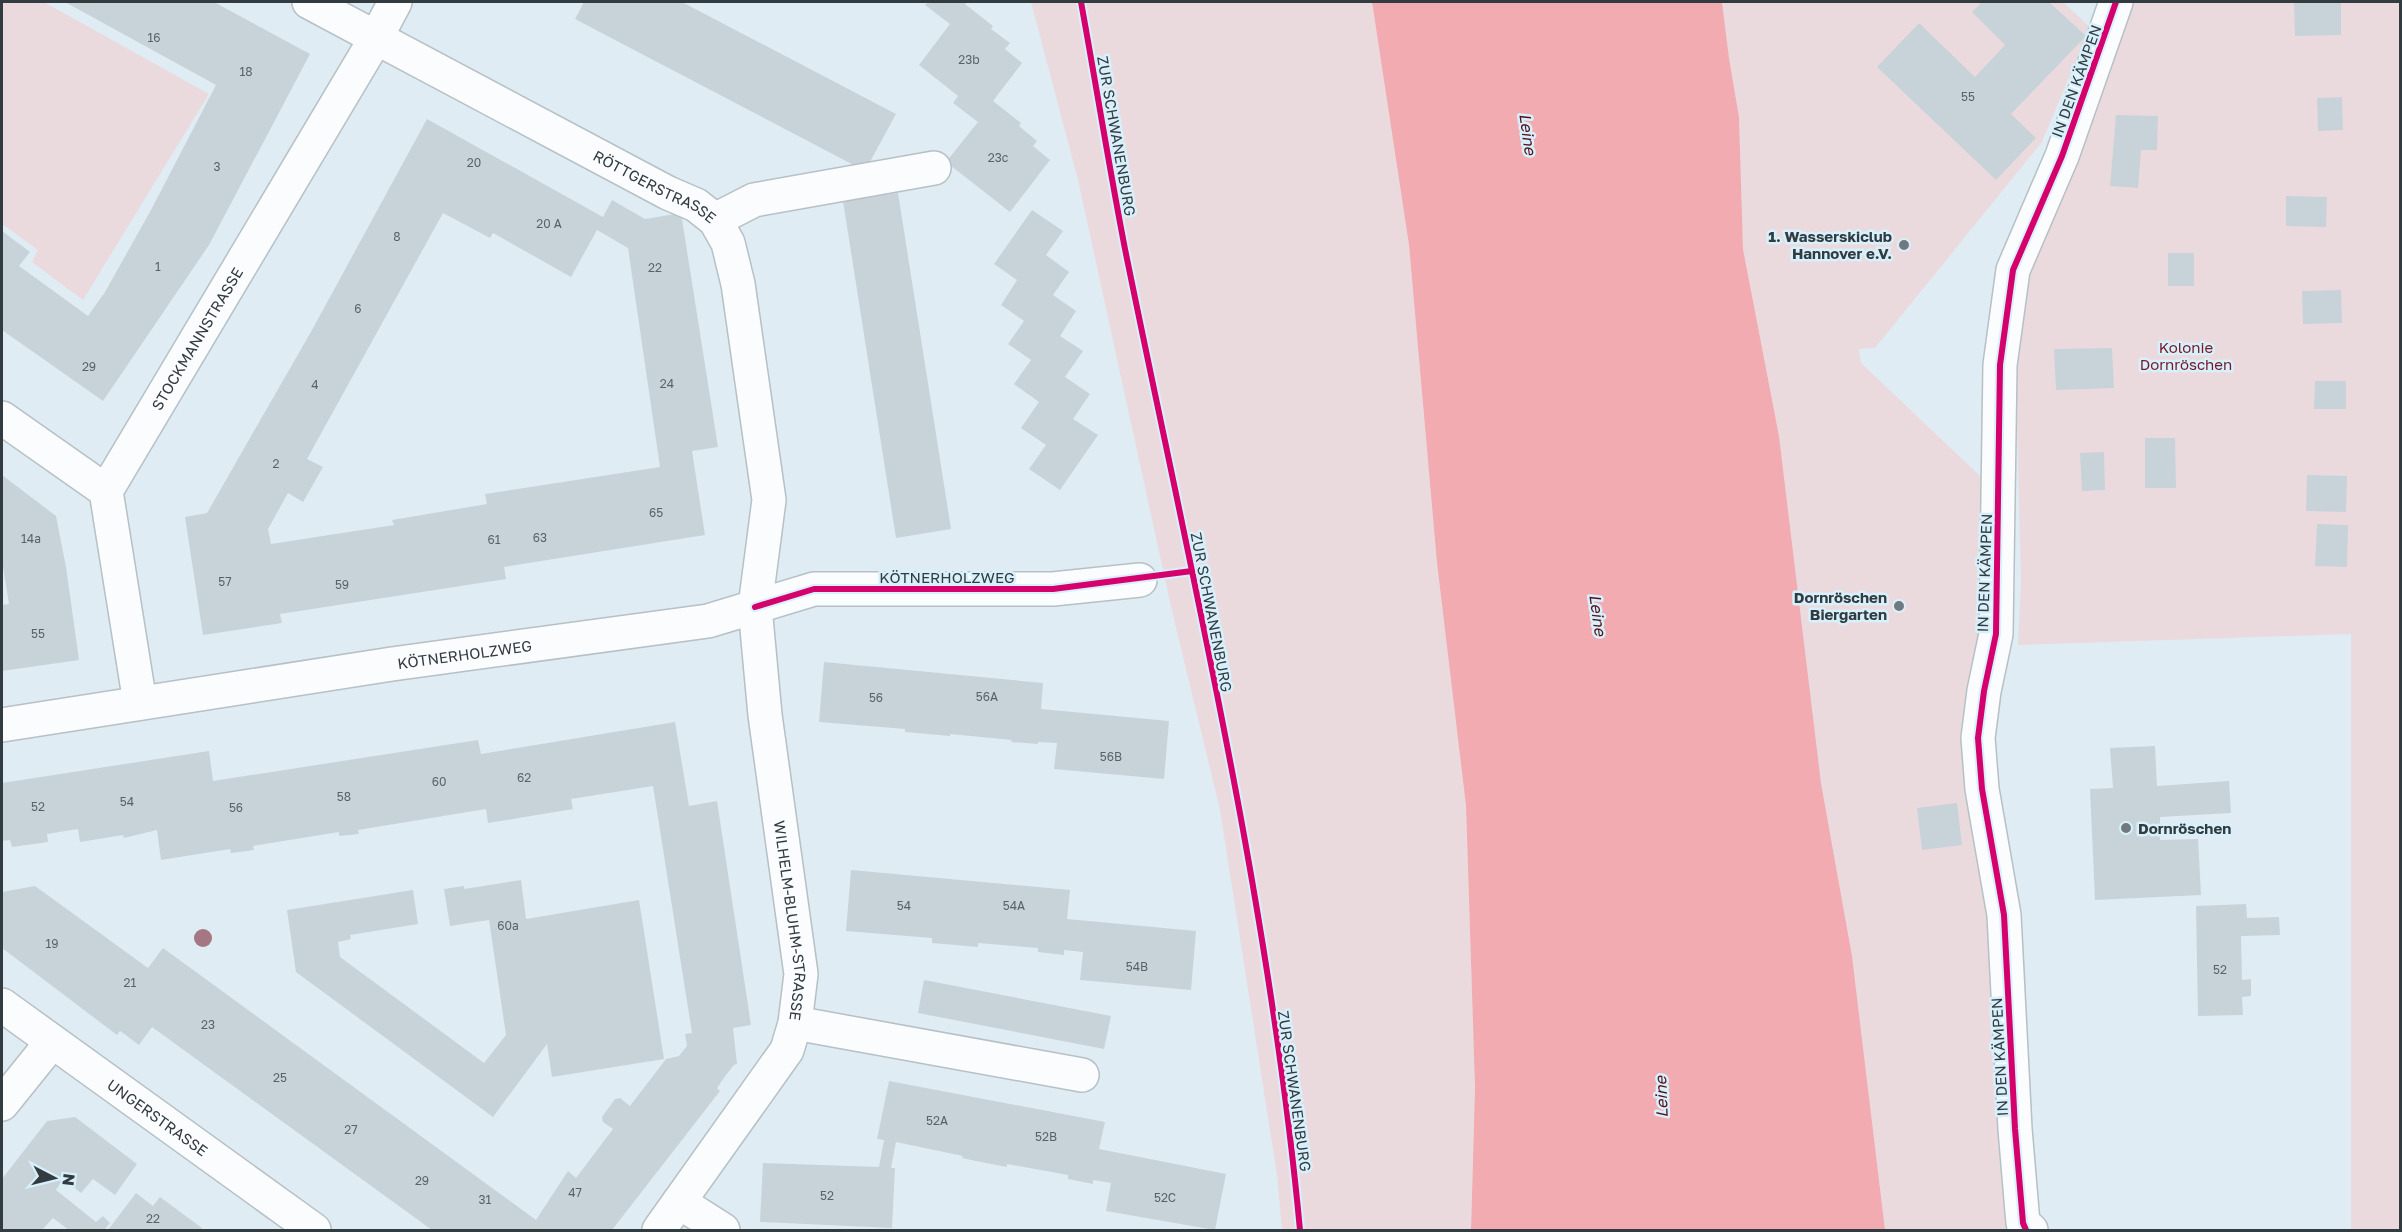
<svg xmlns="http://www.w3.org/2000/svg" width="2402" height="1232" font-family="'Golos Text',sans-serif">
  <rect width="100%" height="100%" fill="#dfecf3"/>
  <path fill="#ebdadd" d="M 2,2 L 44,2 L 209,94 L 83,300 L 32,262 L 38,250 L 2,224 Z
    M 1031,2 L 1372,2 L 1409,245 L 1437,563 L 1466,806 L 1475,1087 L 1471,1230 L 1282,1230 L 1277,1175 L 1220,810 L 1172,611 L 1078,180 Z
    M 1722,2 L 2063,2 L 2090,27 L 2042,142 L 1875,348 L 1859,349 L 1861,363 L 1998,493 L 1984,691 L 2031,1230 L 1885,1230 L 1852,956 L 1821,783 L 1779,436 L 1743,249 L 1739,117 L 1729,58 Z
    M 2131,2 L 2400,2 L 2400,1230 L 2351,1230 L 2351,634 L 2018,645 L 2021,581 L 2015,347 L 2024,280 Z"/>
  <path fill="#f2abb0" d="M 1372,2 L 1722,2 L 1729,58 L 1739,117 L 1743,249 L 1779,436 L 1821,783 L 1852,956 L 1885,1230 L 1471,1230 L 1475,1087 L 1466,806 L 1437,563 L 1409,245 Z"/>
  <path fill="#c8d3d9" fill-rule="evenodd" d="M 65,2 L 214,2 L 310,54 L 209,245 L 103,401 L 2,330 L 2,231 L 30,252 L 19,266 L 88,316 L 105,292 L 151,210 L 216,85 Z
    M 584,2 L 682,2 L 896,114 L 865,171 L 575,19 Z
    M 928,2 L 967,2 L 965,4 L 993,26 L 991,29 L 1010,43 L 1005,49 L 1022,63 L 993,101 L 1021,123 L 1019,126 L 1037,141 L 1033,146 L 1050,160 L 1010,212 L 946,162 L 978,122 L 953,103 L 958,96 L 919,65 L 950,24 L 925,5 Z
    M 1982,2 L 2049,2 L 2086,36 L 2011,114 L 2036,138 L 1996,180 L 1877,67 L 1919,23 L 1975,77 L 2005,45 L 1972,12 Z
    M 2294,2 L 2341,2 L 2341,35 L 2295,36 Z
    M 2342,97 L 2343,130 L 2318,131 L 2317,98 Z
    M 2116,115 L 2158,116 L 2157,150 L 2141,150 L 2138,188 L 2110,186 Z
    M 427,119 L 603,217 L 612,200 L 645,219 L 681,213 L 718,447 L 692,451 L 705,535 L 504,567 L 506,579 L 280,614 L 282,623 L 203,635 L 185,517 L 207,513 L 312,330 ZM 443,213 L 490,238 L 493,233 L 571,277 L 597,230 L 628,248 L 660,467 L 485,494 L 487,504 L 392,520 L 394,525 L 271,544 L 268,529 L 288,493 L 303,502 L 323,467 L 307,459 Z
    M 898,193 L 951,529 L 896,538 L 843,201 Z
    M 2286,196 L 2327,197 L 2326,227 L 2286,226 Z
    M 1032,210 L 1063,231 L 1046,255 L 1069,272 L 1053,295 L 1076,311 L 1060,336 L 1083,351 L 1065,377 L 1090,394 L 1073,419 L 1098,435 L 1060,490 L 1029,469 L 1046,445 L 1021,428 L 1039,402 L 1014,384 L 1031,360 L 1008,344 L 1024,321 L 1001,305 L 1017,280 L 994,264 Z
    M 2168,253 L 2194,253 L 2194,286 L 2168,286 Z
    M 2341,290 L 2342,323 L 2303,324 L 2302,291 Z
    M 2112,348 L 2114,388 L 2056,390 L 2054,349 Z
    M 2315,381 L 2346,381 L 2346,409 L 2314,409 Z
    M 2145,438 L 2175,438 L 2176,488 L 2145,488 Z
    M 2104,452 L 2105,490 L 2082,491 L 2080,453 Z
    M 2,475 L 56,516 L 66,567 L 79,660 L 2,671 L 2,605 L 9,604 L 2,560 Z
    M 2307,475 L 2347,476 L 2346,512 L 2306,511 Z
    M 2317,524 L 2348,525 L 2347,567 L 2315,566 Z
    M 824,662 L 1043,683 L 1041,709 L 1169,721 L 1164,779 L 1054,769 L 1057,743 L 1038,742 L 1038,744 L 1011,742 L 1012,740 L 950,734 L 950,736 L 905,732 L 905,729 L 819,722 Z
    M 675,722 L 689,806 L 717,801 L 751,1025 L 733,1028 L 737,1064 L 734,1065 L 726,1075 L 717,1088 L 720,1091 L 612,1230 L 432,1230 L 152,1027 L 139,1045 L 120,1031 L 117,1035 L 2,948 L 2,892 L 35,886 L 148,968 L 163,948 L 536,1220 L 568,1171 L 576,1178 L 613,1129 L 603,1122 L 602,1117 L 615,1099 L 620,1098 L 630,1106 L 666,1059 L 679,1056 L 687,1046 L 685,1034 L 692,1033 L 653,786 L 571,799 L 573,809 L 488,823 L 486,809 L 358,830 L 359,834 L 339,836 L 339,832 L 253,846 L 254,850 L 231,853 L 230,849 L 161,860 L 157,830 L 124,838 L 123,835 L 80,842 L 78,829 L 47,834 L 48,842 L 12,847 L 10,840 L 2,841 L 2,783 L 209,751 L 213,781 L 478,740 L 481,754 Z
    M 2155,746 L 2157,786 L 2229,781 L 2231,813 L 2160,817 L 2160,840 L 2198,839 L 2201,895 L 2095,900 L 2090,789 L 2113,788 L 2110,748 Z
    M 1957,803 L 1962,845 L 1922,850 L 1917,808 Z
    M 851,870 L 1070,890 L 1067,919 L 1196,931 L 1191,990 L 1080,980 L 1083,952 L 1064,950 L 1064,955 L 1038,952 L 1038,948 L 978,943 L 978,947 L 932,943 L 932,938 L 846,931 Z
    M 521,880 L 526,919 L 639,900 L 664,1059 L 552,1077 L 547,1044 L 493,1117 L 296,972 L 287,910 L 413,890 L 418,924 L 350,935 L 351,939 L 338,942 L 340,957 L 484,1063 L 506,1035 L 489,920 L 450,926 L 444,889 L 464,886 L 464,889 Z
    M 2246,904 L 2247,918 L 2279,917 L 2280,935 L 2241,936 L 2242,980 L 2251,979 L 2251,996 L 2242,997 L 2243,1015 L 2198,1016 L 2196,906 Z
    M 924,980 L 1111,1016 L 1104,1049 L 918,1013 Z
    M 889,1081 L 1105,1122 L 1099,1149 L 1226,1174 L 1215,1230 L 1106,1211 L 1111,1183 L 1093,1180 L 1093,1184 L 1068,1179 L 1068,1175 L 1007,1164 L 1007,1167 L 986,1163 L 962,1158 L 963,1156 L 896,1142 L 891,1168 L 895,1168 L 892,1228 L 760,1222 L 763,1163 L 879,1167 L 884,1140 L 877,1139 Z
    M 75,1117 L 137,1164 L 115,1195 L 93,1179 L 81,1193 L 63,1179 L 56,1190 L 96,1222 L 103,1216 L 110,1223 L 104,1230 L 69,1230 L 53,1218 L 42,1230 L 2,1230 L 2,1179 L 47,1121 Z
    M 136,1193 L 153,1206 L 160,1197 L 202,1228 L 200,1230 L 108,1230 Z"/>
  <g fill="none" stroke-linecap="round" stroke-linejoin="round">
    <g stroke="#b6c0c5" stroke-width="36">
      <g id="minor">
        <path id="s1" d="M 309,2 L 668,193 L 696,205 L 715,220 L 728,243 L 738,284 L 769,500 L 755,607 L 765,715 L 801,974 L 795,1023 L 787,1050 L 659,1230"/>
        <path d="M 715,220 L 754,200 L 934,168"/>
        <path d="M 2,418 L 106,491"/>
        <path id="s2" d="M 140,703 L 106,491 L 376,38 L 395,2"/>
        <path id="s3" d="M 2,725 L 392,664 L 708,621 L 814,589 L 1053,589 L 1140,580"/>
        <path id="s4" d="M 2,1005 L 314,1230"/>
        <path d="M 795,1023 L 1082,1075"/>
        <path d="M 2,1104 L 52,1042"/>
        <path d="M 679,1202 L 723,1230"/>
        <path d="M 2031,1230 L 2023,1223 L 2015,1129 L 2004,915 L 1982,789 L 1978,738 L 1984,691 L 1996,634 L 2000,365 L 2013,270 L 2062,156 L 2116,2"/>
      </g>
    </g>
    <use href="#minor" stroke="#fafcfd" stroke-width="33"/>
    <g stroke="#d7f0fb" stroke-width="10">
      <path id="cycleway" d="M 1081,2 C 1096,84 1109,167 1125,249 C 1191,574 1269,899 1300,1230
        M 755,607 L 814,589 L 1053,589 L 1192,571
        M 2026,1230 L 2023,1223 L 2015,1129 L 2004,915 L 1982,789 L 1978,738 L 1984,691 L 1996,634 L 2000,365 L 2013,270 L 2062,156 L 2116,2"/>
    </g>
    <use href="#cycleway" stroke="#d6006c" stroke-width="6"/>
  </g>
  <circle fill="#a57782" cx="203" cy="938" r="9"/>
  <g fill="#6f797f" stroke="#d7f0fb" stroke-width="2">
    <circle cx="1904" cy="245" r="6"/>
    <circle cx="1899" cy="606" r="6"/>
    <circle cx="2126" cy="828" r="6"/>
  </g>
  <g text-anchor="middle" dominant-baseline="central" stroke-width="5" stroke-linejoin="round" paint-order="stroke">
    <g font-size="12" fill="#596268">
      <text x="154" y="37">16</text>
      <text x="969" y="59">23b</text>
      <text x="246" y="71">18</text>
      <text x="1968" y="96">55</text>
      <text x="998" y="157">23c</text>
      <text x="474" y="162">20</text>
      <text x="217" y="166">3</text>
      <text x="549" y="223">20 A</text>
      <text x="397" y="236">8</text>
      <text x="158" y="266">1</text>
      <text x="655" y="267">22</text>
      <text x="358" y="308">6</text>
      <text x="89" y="366">29</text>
      <text x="667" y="383">24</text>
      <text x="315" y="384">4</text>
      <text x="276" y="463">2</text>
      <text x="656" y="512">65</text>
      <text x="540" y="537">63</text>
      <text x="31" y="538">14a</text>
      <text x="494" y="539">61</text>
      <text x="225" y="581">57</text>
      <text x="342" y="584">59</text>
      <text x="38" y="633">55</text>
      <text x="987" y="696">56A</text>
      <text x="876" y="697">56</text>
      <text x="1111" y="756">56B</text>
      <text x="524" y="777">62</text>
      <text x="439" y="781">60</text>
      <text x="344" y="796">58</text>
      <text x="127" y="801">54</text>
      <text x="38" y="806">52</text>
      <text x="236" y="807">56</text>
      <text x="904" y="905">54</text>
      <text x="1014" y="905">54A</text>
      <text x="508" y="925">60a</text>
      <text x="52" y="943">19</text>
      <text x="1137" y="966">54B</text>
      <text x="2220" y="969">52</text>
      <text x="130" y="982">21</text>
      <text x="208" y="1024">23</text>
      <text x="280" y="1077">25</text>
      <text x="937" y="1120">52A</text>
      <text x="351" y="1129">27</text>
      <text x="1046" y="1136">52B</text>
      <text x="422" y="1180">29</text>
      <text x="575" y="1192">47</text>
      <text x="827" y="1195">52</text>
      <text x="1165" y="1197">52C</text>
      <text x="485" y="1199">31</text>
      <text x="153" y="1218">22</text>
    </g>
    <g font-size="15" fill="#323b40" stroke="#d7f0fb">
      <text transform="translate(2076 81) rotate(-70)">IN DEN KÄMPEN</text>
      <text transform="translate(1117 136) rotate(80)">ZUR SCHWANENBURG</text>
      <text stroke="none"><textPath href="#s1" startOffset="392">RÖTTGERSTRASSE</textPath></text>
      <text stroke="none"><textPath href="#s2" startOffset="392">STOCKMANNSTRASSE</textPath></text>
      <text transform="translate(1984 573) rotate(-88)">IN DEN KÄMPEN</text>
      <text x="947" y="577">KÖTNERHOLZWEG</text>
      <text transform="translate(1212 612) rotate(79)">ZUR SCHWANENBURG</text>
      <text stroke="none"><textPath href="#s3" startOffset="468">KÖTNERHOLZWEG</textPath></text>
      <text stroke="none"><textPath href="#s1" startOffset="1172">WILHELM-BLUHM-STRASSE</textPath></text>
      <text transform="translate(1999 1057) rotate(-93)">IN DEN KÄMPEN</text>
      <text transform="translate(1295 1091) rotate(82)">ZUR SCHWANENBURG</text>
      <text stroke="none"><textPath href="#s4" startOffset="192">UNGERSTRASSE</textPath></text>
    </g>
    <g font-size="15" font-weight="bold" fill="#323b40" stroke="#d7f0fb" text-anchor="end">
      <text x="1892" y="236">1. Wasserskiclub<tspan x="1892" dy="17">Hannover e.V.</tspan></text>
      <text x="1887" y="597">Dornröschen<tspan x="1887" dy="17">Biergarten</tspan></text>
      <text x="2138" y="828" text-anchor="start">Dornröschen</text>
    </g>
    <g font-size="15" fill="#761825" stroke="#d7f0fb">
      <text x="2186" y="347">Kolonie<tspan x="2186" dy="17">Dornröschen</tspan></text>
    </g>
    <g font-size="16" font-style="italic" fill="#53111a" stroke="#d7f0fb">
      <text transform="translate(1528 134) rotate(82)">Leine</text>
      <text transform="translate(1598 615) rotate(82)">Leine</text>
      <text transform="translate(1661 1097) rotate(-92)">Leine</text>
    </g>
  </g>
  <rect width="2402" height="1232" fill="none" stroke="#323b40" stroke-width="6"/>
  <g transform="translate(54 1178) rotate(97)" stroke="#d7f0fb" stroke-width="4.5" paint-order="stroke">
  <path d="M0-4.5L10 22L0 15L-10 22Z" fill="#323b40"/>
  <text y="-9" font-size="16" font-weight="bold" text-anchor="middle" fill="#323b40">N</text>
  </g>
</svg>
